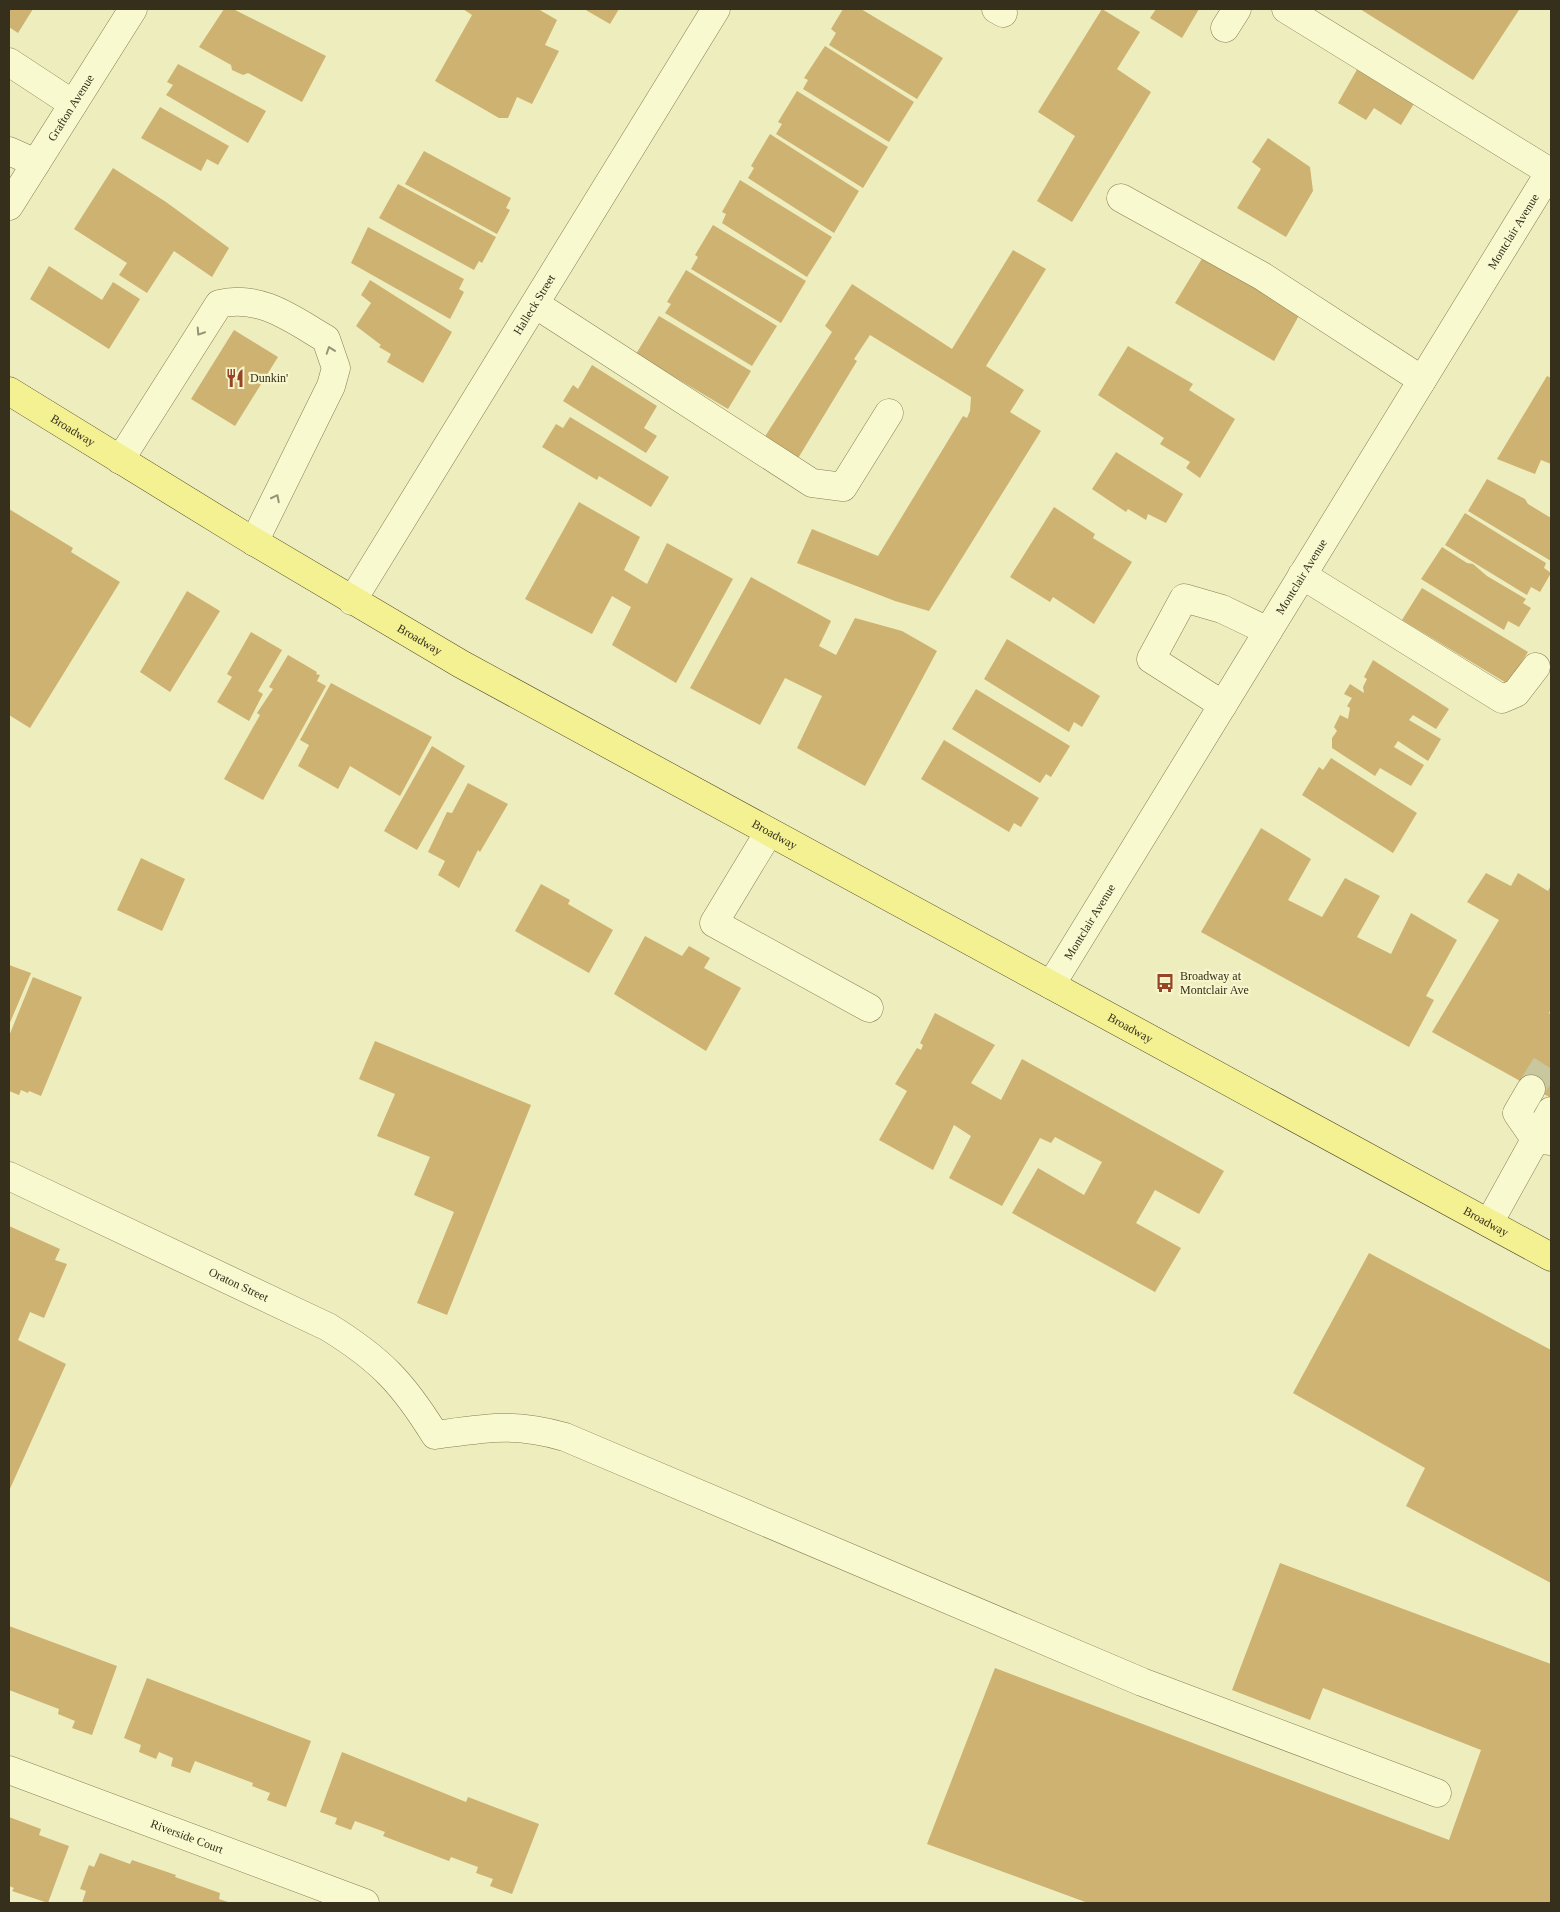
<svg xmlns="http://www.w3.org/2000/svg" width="1560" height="1912" font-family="'Times New Roman',serif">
  <rect width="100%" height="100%" fill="#eeedbd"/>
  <path fill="#ceb271" d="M 9,9 L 33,9 L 18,33 L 9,27 Z
    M 224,9 L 233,9 L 326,56 L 302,102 L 248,73 L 243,75 L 232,70 L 231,65 L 199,47 Z
    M 463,9 L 538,9 L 557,20 L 545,45 L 559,51 L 532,104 L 517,97 L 508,118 L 499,118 L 435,81 L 472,15 Z
    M 584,9 L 619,9 L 610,24 Z
    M 843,9 L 861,9 L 943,58 L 917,99 L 829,45 L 836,33 L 831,29 Z
    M 1102,9 L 1140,32 L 1117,69 L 1151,92 L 1072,222 L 1037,201 L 1075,136 L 1038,112 Z
    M 1156,9 L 1199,9 L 1182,38 L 1150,18 Z
    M 1360,9 L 1517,9 L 1519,10 L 1473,80 Z
    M 825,46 L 914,102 L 889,142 L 803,89 L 808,80 L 804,78 Z
    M 178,64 L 266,111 L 248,143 L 166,95 L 173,85 L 167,82 Z
    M 1359,66 L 1418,97 L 1401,125 L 1374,108 L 1366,120 L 1338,103 Z
    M 797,91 L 888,147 L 863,188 L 776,134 L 782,124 L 778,122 Z
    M 160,107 L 229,146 L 218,165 L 207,159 L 201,171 L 141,138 Z
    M 770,134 L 859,191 L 834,233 L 748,178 L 754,168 L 751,166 Z
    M 1268,138 L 1310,167 L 1313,191 L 1286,237 L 1237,208 L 1261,169 L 1252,162 Z
    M 424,151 L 511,198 L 506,208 L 510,210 L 497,234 L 405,184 Z
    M 113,168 L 166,202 L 229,248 L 212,277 L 174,251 L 147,293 L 119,275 L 127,263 L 74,229 Z
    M 740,180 L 832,237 L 807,277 L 722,223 L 726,214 L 722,212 Z
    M 398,184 L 496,237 L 482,263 L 479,261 L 474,270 L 379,218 Z
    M 713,225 L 806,281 L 781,323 L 691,269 L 698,257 L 695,255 Z
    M 368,227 L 464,279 L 459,289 L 464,292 L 450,319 L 351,263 Z
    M 1013,250 L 1046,269 L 986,366 L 1024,390 L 1010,412 L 1041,431 L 929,611 L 895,601 L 797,563 L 812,529 L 878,556 L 963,416 L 967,418 L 970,411 L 971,397 L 870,335 L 854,359 L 857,361 L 797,460 L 764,438 L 832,332 L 825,326 L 852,284 L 952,349 Z
    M 1206,252 L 1302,310 L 1274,361 L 1175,303 Z
    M 49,266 L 102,300 L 113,282 L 140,299 L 109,349 L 30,299 Z
    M 686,270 L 777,326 L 752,366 L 665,313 L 671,304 L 667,302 Z
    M 370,280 L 452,332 L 423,383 L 387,362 L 391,354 L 379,347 L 381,345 L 356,326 L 371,303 L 361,295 Z
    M 659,316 L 751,371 L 728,409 L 636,354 Z
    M 234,330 L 278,357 L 235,426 L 191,399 Z
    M 1128,346 L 1193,384 L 1189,390 L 1235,419 L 1200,478 L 1186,468 L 1190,462 L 1160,444 L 1164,438 L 1098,395 Z
    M 592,365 L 657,406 L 644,428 L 657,436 L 646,453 L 563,401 L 573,385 L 578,389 Z
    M 1547,376 L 1551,378 L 1551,464 L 1541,460 L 1535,474 L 1497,459 Z
    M 570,417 L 669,477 L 651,507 L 599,476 L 597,480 L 542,447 L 556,424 L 563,428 Z
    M 1116,452 L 1183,494 L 1166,523 L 1148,514 L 1146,520 L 1128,509 L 1126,512 L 1092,489 Z
    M 1487,479 L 1525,499 L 1528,504 L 1551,518 L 1551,561 L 1468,511 Z
    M 579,502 L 640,537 L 624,570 L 647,584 L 667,543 L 733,579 L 676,683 L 612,645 L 631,607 L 612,596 L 592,634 L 525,599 Z
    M 1054,507 L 1095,534 L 1093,538 L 1132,562 L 1094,624 L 1053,597 L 1050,602 L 1010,577 Z
    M 9,509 L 73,548 L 71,552 L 120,582 L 30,728 L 9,715 Z
    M 1465,513 L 1546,563 L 1544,568 L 1551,573 L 1540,592 L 1531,587 L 1527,595 L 1445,545 Z
    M 1442,547 L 1467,563 L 1473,564 L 1487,576 L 1526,599 L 1523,603 L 1531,608 L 1519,627 L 1508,621 L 1504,630 L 1421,579 Z
    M 751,577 L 831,621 L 819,646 L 836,655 L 855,618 L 902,631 L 937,651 L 865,786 L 797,748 L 822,696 L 785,678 L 760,725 L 690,688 Z
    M 1422,588 L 1528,652 L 1508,684 L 1402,620 Z
    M 187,591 L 220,611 L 170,692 L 140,672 Z
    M 251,632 L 282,650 L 258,691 L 263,694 L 249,721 L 217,702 L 232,677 L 227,674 Z
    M 1007,639 L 1100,696 L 1082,727 L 1074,722 L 1069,732 L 984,679 Z
    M 288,655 L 317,672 L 316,674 L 320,675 L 317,681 L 326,686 L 263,800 L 224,779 L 260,715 L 257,713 L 273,689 L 269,687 Z
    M 1373,660 L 1449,709 L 1436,729 L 1413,715 L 1409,720 L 1441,739 L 1428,761 L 1398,741 L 1394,747 L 1424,765 L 1411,786 L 1380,768 L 1375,776 L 1332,748 L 1332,738 L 1337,731 L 1334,727 L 1340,715 L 1348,719 L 1350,708 L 1347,706 L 1352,698 L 1344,694 L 1350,684 L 1364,693 L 1363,687 L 1367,679 L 1364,677 Z
    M 331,683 L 432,737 L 400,796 L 350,766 L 338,789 L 298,766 L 309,745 L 300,740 Z
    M 976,689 L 1070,746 L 1051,777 L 1046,774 L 1040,783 L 952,729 Z
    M 944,740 L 1039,798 L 1021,827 L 1014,823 L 1009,832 L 921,779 Z
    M 432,746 L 465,766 L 417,850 L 384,831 Z
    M 1331,758 L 1417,813 L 1393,853 L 1302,795 L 1319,767 L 1323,770 Z
    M 468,783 L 508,804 L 480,852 L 478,850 L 459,888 L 438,875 L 445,861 L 428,852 L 447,812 L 452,813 Z
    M 1261,828 L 1311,859 L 1288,900 L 1322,917 L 1345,878 L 1380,896 L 1357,937 L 1391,954 L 1411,913 L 1457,940 L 1426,996 L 1434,1000 L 1409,1047 L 1201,932 Z
    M 141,858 L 185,879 L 162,931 L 117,910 Z
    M 1486,873 L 1511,886 L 1518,873 L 1548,891 L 1551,885 L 1551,1009 L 1549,1013 L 1551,1015 L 1551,1098 L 1432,1032 L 1499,920 L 1467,902 Z
    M 541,884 L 570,900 L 568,904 L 613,930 L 589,973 L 515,931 Z
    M 645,936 L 682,956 L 689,946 L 710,958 L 704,968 L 741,988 L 706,1051 L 614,994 Z
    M 9,965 L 31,973 L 9,1025 Z
    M 33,977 L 82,997 L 41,1096 L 29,1091 L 28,1093 L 21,1090 L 19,1095 L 9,1091 L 9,1036 Z
    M 935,1013 L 995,1045 L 971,1083 L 1001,1100 L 1022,1059 L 1224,1171 L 1199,1214 L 1155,1190 L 1136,1223 L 1181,1248 L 1155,1292 L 1012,1213 L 1038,1168 L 1084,1195 L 1102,1162 L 1055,1137 L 1051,1143 L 1040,1138 L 1002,1206 L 949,1178 L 971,1136 L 954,1125 L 933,1170 L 879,1140 L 907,1091 L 895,1084 L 917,1048 L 921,1050 L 923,1045 L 920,1043 Z
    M 375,1041 L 531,1105 L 447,1315 L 417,1303 L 454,1212 L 414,1195 L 430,1157 L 377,1136 L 395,1094 L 359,1079 Z
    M 9,1226 L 60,1249 L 55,1260 L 67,1264 L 44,1318 L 30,1312 L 18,1340 L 66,1364 L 9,1491 Z
    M 1369,1253 L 1551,1350 L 1551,1583 L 1406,1506 L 1425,1468 L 1293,1393 Z
    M 1280,1563 L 1551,1664 L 1551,1903 L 1088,1903 L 927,1844 L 995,1668 L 1449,1840 L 1481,1750 L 1323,1688 L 1310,1720 L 1232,1690 Z
    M 9,1626 L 117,1666 L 92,1735 L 72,1728 L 75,1721 L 58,1714 L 59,1709 L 9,1690 Z
    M 147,1678 L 311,1741 L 286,1807 L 267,1800 L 270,1793 L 252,1786 L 253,1783 L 195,1761 L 190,1773 L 171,1766 L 173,1758 L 159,1752 L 156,1759 L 139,1752 L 141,1745 L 124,1738 Z
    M 342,1752 L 466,1802 L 468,1797 L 539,1824 L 512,1894 L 490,1886 L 493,1879 L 476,1873 L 478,1867 L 451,1857 L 449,1861 L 383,1836 L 385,1832 L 355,1821 L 351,1830 L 335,1824 L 337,1818 L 320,1812 Z
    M 9,1817 L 41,1829 L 39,1835 L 69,1846 L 48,1903 L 12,1891 L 14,1888 L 9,1886 Z
    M 100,1853 L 130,1864 L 132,1860 L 176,1875 L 175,1877 L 220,1893 L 219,1899 L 231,1903 L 82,1903 L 86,1891 L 80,1889 L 89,1865 L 94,1867 Z"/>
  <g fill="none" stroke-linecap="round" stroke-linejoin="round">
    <path stroke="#c9c79d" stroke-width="28" stroke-dasharray="28 14" stroke-linecap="butt" d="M 1531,1089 L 1551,1057"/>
    <g stroke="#867d56" stroke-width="29">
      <g id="minor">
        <path d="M 996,9 L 1003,13"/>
        <path d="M 1286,9 L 1550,172"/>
        <path d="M 1225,28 L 1237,9"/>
        <path d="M 9,62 L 73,104"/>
        <path d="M 9,151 L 36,163"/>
        <path d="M 1121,198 L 1262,276 L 1422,380"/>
        <path id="s1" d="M 9,206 L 133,9"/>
        <path d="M 535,304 L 812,483 L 843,487 L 889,413"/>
        <path d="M 120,460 L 219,304 C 260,294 292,319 326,339 L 336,368 L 331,386 L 254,542"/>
        <path d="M 1302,575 L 1502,699 L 1516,693 L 1536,667"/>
        <path id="s2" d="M 352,601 L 716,9"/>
        <path d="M 1223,705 L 1151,659 L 1184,598 L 1222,609 L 1268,631"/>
        <path d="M 769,832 L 714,923 L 869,1008"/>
        <path id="s3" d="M 1051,985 L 1551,170"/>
        <path d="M 1531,1089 L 1517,1113 L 1535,1139 L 1551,1141"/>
        <path id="s4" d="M 9,1176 L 328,1327 C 380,1359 403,1383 435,1435 C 486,1428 514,1422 565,1437 L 1142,1682 L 1437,1793"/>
        <path d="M 1489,1223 L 1551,1111"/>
        <path id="s5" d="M 9,1770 L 365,1903"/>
      </g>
    </g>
    <g stroke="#53492b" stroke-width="29">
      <g id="major">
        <path id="s6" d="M 9,391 L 243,535 L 461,664 L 1551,1257"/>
      </g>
    </g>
    <use href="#minor" stroke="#f9f9d0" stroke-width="28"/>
    <use href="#major" stroke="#f4f192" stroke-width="28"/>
  </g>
  <defs><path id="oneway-chevron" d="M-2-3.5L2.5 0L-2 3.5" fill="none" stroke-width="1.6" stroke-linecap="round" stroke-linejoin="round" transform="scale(1.25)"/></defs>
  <g stroke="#979476">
    <use href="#oneway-chevron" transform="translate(200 332) rotate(123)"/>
    <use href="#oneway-chevron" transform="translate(330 350) rotate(-109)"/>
    <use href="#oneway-chevron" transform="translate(276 498) rotate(-63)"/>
  </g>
  <defs>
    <g id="restaurant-bare" transform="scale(1.5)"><path d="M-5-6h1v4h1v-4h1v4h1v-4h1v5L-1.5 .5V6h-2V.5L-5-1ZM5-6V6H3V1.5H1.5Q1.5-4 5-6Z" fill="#964425" stroke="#f6f5cc" stroke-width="2.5" paint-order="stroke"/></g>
    <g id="bus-bare" transform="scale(1.5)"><path d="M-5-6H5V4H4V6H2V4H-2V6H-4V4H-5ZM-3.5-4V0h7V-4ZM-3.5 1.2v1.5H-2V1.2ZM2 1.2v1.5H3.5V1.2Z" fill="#964425" stroke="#f6f5cc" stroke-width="2.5" paint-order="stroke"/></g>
  </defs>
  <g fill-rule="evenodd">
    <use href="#restaurant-bare" x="235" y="378"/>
    <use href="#bus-bare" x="1165" y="983"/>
  </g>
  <g text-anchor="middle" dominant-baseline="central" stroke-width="4.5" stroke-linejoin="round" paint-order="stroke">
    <g font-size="12" fill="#352f1b" stroke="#f6f5cc">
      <text stroke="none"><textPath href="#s1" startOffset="116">Grafton Avenue</textPath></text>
      <text stroke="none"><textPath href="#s3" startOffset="884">Montclair Avenue</textPath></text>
      <text stroke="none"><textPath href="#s2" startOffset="348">Halleck Street</textPath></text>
      <text stroke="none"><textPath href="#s6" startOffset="75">Broadway</textPath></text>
      <text stroke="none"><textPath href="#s3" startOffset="479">Montclair Avenue</textPath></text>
      <text stroke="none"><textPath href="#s6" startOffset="480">Broadway</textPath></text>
      <text stroke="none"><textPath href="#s6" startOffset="885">Broadway</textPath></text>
      <text stroke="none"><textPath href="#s3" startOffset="74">Montclair Avenue</textPath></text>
      <text stroke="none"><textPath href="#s6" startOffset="1290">Broadway</textPath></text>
      <text stroke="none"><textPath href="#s6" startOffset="1695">Broadway</textPath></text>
      <text stroke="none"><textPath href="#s4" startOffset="254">Oraton Street</textPath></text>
      <text stroke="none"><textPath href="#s5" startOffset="190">Riverside Court</textPath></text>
    </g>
    <g font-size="12" fill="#352f1b" stroke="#f6f5cc" text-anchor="start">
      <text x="250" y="378">Dunkin'</text>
      <text x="1180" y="976">Broadway at<tspan x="1180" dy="14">Montclair Ave</tspan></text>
    </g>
  </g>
  <rect width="1560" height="1912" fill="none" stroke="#352f1b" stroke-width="20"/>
</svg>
